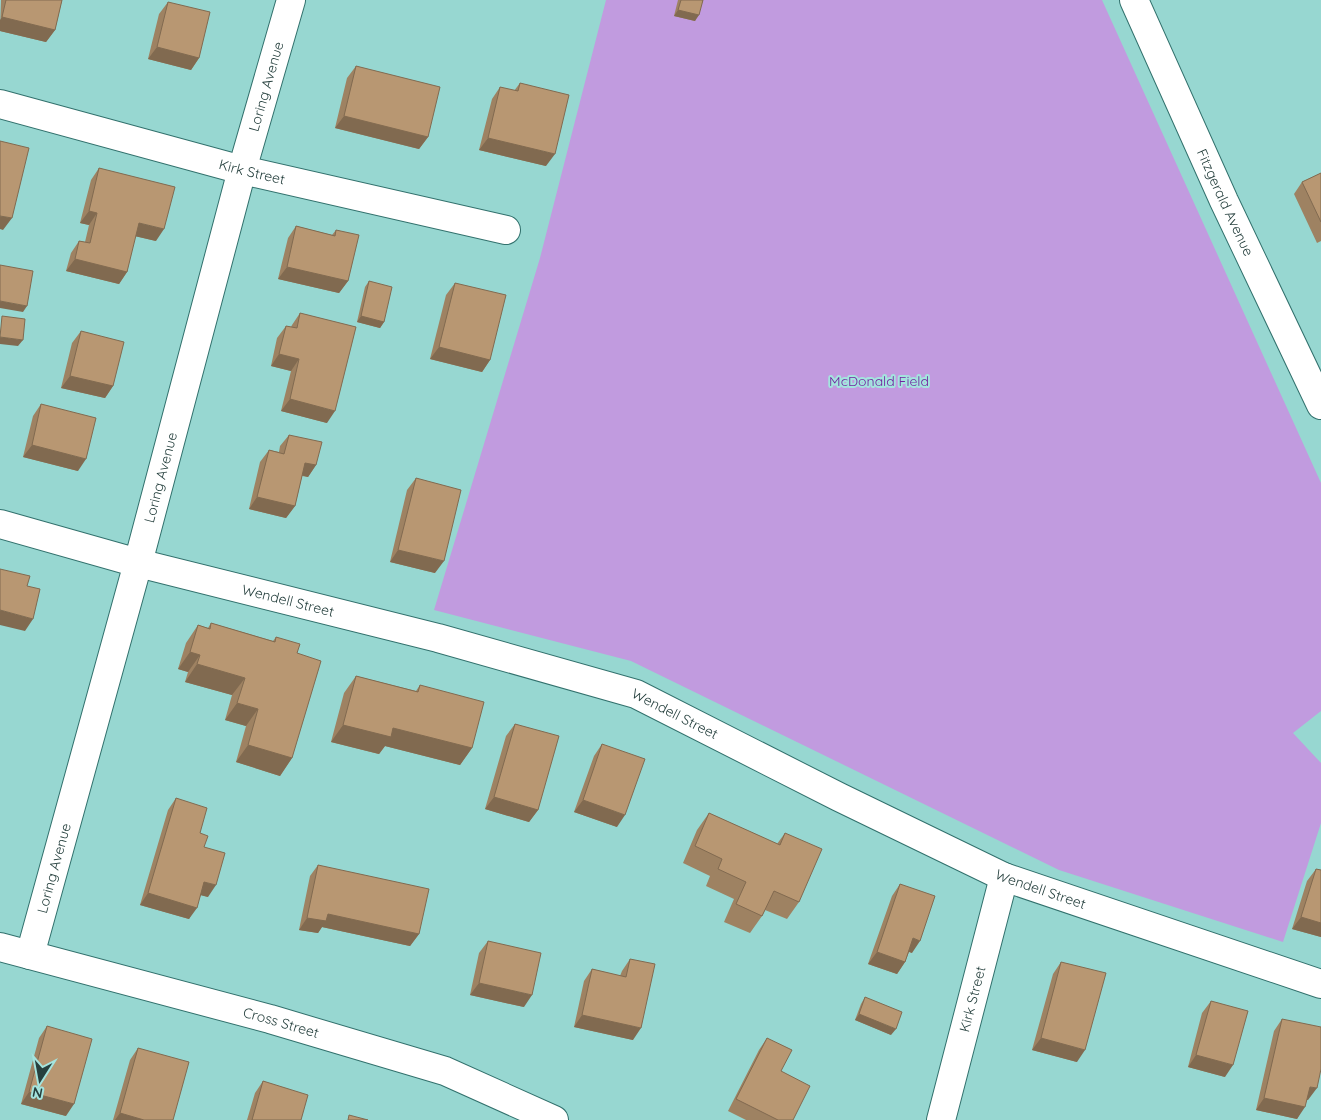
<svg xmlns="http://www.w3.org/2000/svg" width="1321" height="1120" font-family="Quicksand,sans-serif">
  <rect width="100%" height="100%" fill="#97d7d1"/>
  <path fill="#c19bdf" d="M 606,0 L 1102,0 L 1321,483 L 1321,711 L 1293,733 L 1321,763 L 1321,823 L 1283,942 L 1059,870 L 631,661 L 434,610 L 540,258 Z"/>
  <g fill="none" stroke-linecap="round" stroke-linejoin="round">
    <g stroke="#32716d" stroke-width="30">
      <g id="minor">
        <path id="s1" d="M 1134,0 L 1224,201 L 1321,405"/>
        <path id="s2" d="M 0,104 L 242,170 L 506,230"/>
        <path id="s3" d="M 0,524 L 138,563 L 438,638 L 636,694 L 839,797 L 1004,877 L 1321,984"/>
        <path id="s4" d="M 941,1120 L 1004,877"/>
      </g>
    </g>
    <g stroke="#32716d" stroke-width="30">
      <g id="tertiary">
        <path id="s5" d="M 0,947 L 270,1019 L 445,1071 L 554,1120"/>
        <path id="s6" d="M 30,955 L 138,563 L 242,170 L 291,0"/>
      </g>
    </g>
    <use href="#minor" stroke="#fff" stroke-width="28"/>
    <use href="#tertiary" stroke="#fff" stroke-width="28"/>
  </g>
  <path fill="#9e8262" d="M 1,0 L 62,0 L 55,30 L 46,42 L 0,31 Z
    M 678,0 L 703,0 L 695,21 L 674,16 Z
    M 168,2 L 199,58 L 191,70 L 148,59 L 159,14 Z
    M 356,66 L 428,137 L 419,149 L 335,128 L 347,78 Z
    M 520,83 L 546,166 L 479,150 L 492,99 L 500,87 L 514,91 Z
    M 99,168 L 156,241 L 135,236 L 127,272 L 119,284 L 66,271 L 71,253 L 79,241 L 85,242 L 89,225 L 80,223 L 91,180 Z
    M 1321,173 L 1321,241 L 1317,243 L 1294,194 L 1302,182 Z
    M 296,226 L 332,235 L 336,230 L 348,281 L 339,293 L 278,279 L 288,238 Z
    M 369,281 L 384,322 L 380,328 L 357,322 L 365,287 Z
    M 455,283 L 490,360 L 482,372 L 430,359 L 446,295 Z
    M 300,313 L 327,423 L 281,411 L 291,371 L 271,366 L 277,338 L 286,326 L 291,327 L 292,325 Z
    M 81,331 L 113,386 L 105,398 L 61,388 L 72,343 Z
    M 41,404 L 78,471 L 23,457 L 33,416 Z
    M 289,435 L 316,465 L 308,477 L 302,476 L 295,506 L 286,518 L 249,509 L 260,462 L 269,450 L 279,452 L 280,446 Z
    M 416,478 L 435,573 L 390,562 L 407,490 Z
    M 211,623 L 273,641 L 276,637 L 297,653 L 292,758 L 280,776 L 236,762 L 246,726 L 225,720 L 232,695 L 185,682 L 188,672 L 178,669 L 186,643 L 198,625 L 208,628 Z
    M 356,676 L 416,691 L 420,685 L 472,748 L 460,765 L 385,746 L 379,754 L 331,742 L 344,693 Z
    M 515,724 L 538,810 L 529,822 L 485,809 L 506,736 Z
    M 602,744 L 617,827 L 574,812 L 594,756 Z
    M 176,798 L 200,833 L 204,847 L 208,897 L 201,895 L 189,919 L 140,905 L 168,810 Z
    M 709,813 L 777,844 L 785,833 L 799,902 L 787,919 L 765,910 L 762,916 L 750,933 L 724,922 L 734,899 L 706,886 L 710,876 L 683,863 L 697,830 Z
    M 318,865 L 419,934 L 410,946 L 322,927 L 318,933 L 299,930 L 310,876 Z
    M 1316,869 L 1321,870 L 1321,937 L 1292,929 L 1307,881 Z
    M 900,884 L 912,953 L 909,952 L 905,962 L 897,974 L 868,964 L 892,896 Z
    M 488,941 L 524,1007 L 470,995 L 479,953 Z
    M 630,959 L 633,1040 L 574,1027 L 584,981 L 592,969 L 620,976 L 622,971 Z
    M 1061,962 L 1077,1062 L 1032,1050 L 1053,974 Z
    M 865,997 L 891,1035 L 855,1020 L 861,1004 Z
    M 1211,1001 L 1225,1077 L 1188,1067 L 1202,1013 Z
    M 1282,1019 L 1308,1100 L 1307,1100 L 1297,1119 L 1256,1110 L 1274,1031 Z
    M 47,1026 L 66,1116 L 21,1104 L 39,1038 Z
    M 767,1038 L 781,1071 L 793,1120 L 746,1120 L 728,1111 L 759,1050 Z
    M 138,1048 L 173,1120 L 113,1120 L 130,1060 Z
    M 263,1081 L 301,1120 L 247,1120 L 255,1093 Z"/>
  <path fill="#816a50" d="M 678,10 L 699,15 L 695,21 L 674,16 Z
    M 2,17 L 55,30 L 46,42 L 0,31 L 0,20 Z
    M 157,47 L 199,58 L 191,70 L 148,59 Z
    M 344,116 L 428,137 L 419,149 L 335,128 Z
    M 488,138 L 555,154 L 546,166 L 479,150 Z
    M 89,211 L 97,213 L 89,225 L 80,223 Z
    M 0,216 L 12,218 L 3,230 L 0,229 Z
    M 139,223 L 164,229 L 156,241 L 130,235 Z
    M 75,259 L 127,272 L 119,284 L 66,271 Z
    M 287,267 L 348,281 L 339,293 L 278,279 Z
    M 0,301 L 27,306 L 23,312 L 0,308 Z
    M 361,316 L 384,322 L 380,328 L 357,322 Z
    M 0,337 L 23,340 L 18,346 L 0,344 Z
    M 439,347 L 490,360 L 482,372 L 430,359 Z
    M 279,354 L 299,359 L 291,371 L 271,366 Z
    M 70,376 L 113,386 L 105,398 L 61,388 Z
    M 290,399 L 335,411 L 327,423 L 281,411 Z
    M 32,445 L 86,459 L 78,471 L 23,457 Z
    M 305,463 L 316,465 L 308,477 L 297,474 Z
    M 257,497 L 295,506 L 286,518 L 249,509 Z
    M 398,550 L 444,561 L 435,573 L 390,562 Z
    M 0,610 L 33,619 L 25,631 L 0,625 Z
    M 190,652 L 200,655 L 188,672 L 178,669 Z
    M 197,664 L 245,678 L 232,695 L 185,682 Z
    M 237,703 L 258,709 L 246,726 L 225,720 Z
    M 343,725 L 393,728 L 472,748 L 460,765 L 385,746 L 379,754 L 331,742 Z
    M 248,745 L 292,758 L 280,776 L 236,762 Z
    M 494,797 L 538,810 L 529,822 L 485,809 Z
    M 583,800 L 625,815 L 617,827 L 574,812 Z
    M 204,882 L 216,885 L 208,897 L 196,894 Z
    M 148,893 L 197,908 L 189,919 L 140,905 Z
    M 328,914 L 419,934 L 410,946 L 322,927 L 318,933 L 299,930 L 307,918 Z
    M 1301,917 L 1321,923 L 1321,937 L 1292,929 Z
    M 913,938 L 920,941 L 912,953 L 905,950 Z
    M 877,952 L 905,962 L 897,974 L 868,964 Z
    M 479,983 L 532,995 L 524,1007 L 470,995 Z
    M 859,1014 L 896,1029 L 891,1035 L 855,1020 Z
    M 582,1015 L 641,1028 L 633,1040 L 574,1027 Z
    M 1041,1038 L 1085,1050 L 1077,1062 L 1032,1050 Z
    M 1196,1055 L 1233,1065 L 1225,1077 L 1188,1067 Z
    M 1310,1087 L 1317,1088 L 1308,1100 L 1301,1099 Z
    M 29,1092 L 74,1104 L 66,1116 L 21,1104 Z
    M 1264,1098 L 1305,1107 L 1297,1119 L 1256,1110 Z
    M 120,1113 L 144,1120 L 115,1120 Z"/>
  <path fill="#b89772" stroke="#816a50" d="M 6,0 L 62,0 L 55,30 L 2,17 Z
    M 681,0 L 703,0 L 699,15 L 678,10 Z
    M 168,2 L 210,12 L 199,58 L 157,47 Z
    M 356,66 L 440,87 L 428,137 L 344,116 Z
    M 520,83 L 569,95 L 555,154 L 488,138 L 500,87 L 518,91 Z
    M 0,141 L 29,148 L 12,218 L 0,216 Z
    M 99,168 L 175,187 L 164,229 L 139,223 L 127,272 L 75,259 L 79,241 L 90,243 L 97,213 L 89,211 Z
    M 1321,173 L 1321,222 L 1302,182 Z
    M 296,226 L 335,236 L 336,230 L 359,235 L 348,281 L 287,267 Z
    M 0,265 L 33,271 L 27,306 L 0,301 Z
    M 369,281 L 392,287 L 384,322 L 361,316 Z
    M 455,283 L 506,295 L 490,360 L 439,347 Z
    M 300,313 L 356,327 L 335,411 L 290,399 L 299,359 L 279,354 L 286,326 L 297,328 Z
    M 2,316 L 25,319 L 23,340 L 0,337 Z
    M 81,331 L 124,342 L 113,386 L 70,376 Z
    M 41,404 L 96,418 L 86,459 L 32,445 Z
    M 289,435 L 322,442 L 316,465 L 305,463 L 295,506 L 257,497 L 269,450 L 284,454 Z
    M 416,478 L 461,490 L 444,561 L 398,550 Z
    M 0,569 L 30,576 L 27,586 L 40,589 L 33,619 L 0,610 Z
    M 211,623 L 275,642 L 276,637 L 300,644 L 297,653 L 321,661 L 292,758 L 248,745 L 258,709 L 237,703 L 245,678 L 197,664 L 200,655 L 190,652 L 198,625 L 210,629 Z
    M 356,676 L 418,692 L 420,685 L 484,702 L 472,748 L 393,728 L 391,737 L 343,725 Z
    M 515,724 L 559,736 L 538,810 L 494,797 Z
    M 602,744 L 645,759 L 625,815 L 583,800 Z
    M 176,798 L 207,808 L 200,833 L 208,836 L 204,847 L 225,853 L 216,885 L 204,882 L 197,908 L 148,893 Z
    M 709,813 L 780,845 L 785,833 L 822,849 L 799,902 L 774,891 L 762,916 L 736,904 L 746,882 L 718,869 L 722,859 L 695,846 Z
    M 318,865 L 429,889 L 419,934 L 328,914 L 326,921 L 307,918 Z
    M 1316,869 L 1321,870 L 1321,923 L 1301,917 Z
    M 900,884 L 935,896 L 920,941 L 913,938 L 905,962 L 877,952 Z
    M 488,941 L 541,953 L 532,995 L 479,983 Z
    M 630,959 L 655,964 L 641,1028 L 582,1015 L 592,969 L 626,977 Z
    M 1061,962 L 1106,973 L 1085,1050 L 1041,1038 Z
    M 865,997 L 902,1012 L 896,1029 L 859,1014 Z
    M 1211,1001 L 1248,1011 L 1233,1065 L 1196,1055 Z
    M 1282,1019 L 1321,1027 L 1321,1069 L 1317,1088 L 1310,1087 L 1305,1107 L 1264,1098 Z
    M 47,1026 L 92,1039 L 74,1104 L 29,1092 Z
    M 767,1038 L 792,1050 L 781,1071 L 810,1086 L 793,1120 L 778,1120 L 736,1099 Z
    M 138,1048 L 189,1062 L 173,1120 L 144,1120 L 120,1113 Z
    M 263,1081 L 308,1095 L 301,1120 L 252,1120 Z
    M 349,1115 L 368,1120 L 348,1120 Z"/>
  <g text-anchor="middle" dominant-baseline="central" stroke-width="4" stroke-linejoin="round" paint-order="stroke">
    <g font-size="14" fill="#26403e" stroke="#a4e4de">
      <text stroke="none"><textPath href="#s6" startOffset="900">Loring Avenue</textPath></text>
      <text stroke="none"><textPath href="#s2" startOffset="261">Kirk Street</textPath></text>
      <text stroke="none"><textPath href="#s1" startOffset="222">Fitzgerald Avenue</textPath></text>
      <text stroke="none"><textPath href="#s6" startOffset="495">Loring Avenue</textPath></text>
      <text stroke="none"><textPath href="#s3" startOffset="298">Wendell Street</textPath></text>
      <text stroke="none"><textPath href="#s3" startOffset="702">Wendell Street</textPath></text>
      <text stroke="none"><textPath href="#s6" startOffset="90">Loring Avenue</textPath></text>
      <text stroke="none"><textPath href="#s3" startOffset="1108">Wendell Street</textPath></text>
      <text stroke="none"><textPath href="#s4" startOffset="125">Kirk Street</textPath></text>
      <text stroke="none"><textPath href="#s5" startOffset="291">Cross Street</textPath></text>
    </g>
    <g font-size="14" fill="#72239f" stroke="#a4e4de">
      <text x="879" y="381">McDonald Field</text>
    </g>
  </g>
  <g transform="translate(40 1080) rotate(191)" stroke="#a4e4de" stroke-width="4" paint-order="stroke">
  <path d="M0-4L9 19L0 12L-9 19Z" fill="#26403e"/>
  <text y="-8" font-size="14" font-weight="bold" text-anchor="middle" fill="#26403e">N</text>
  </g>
</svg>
